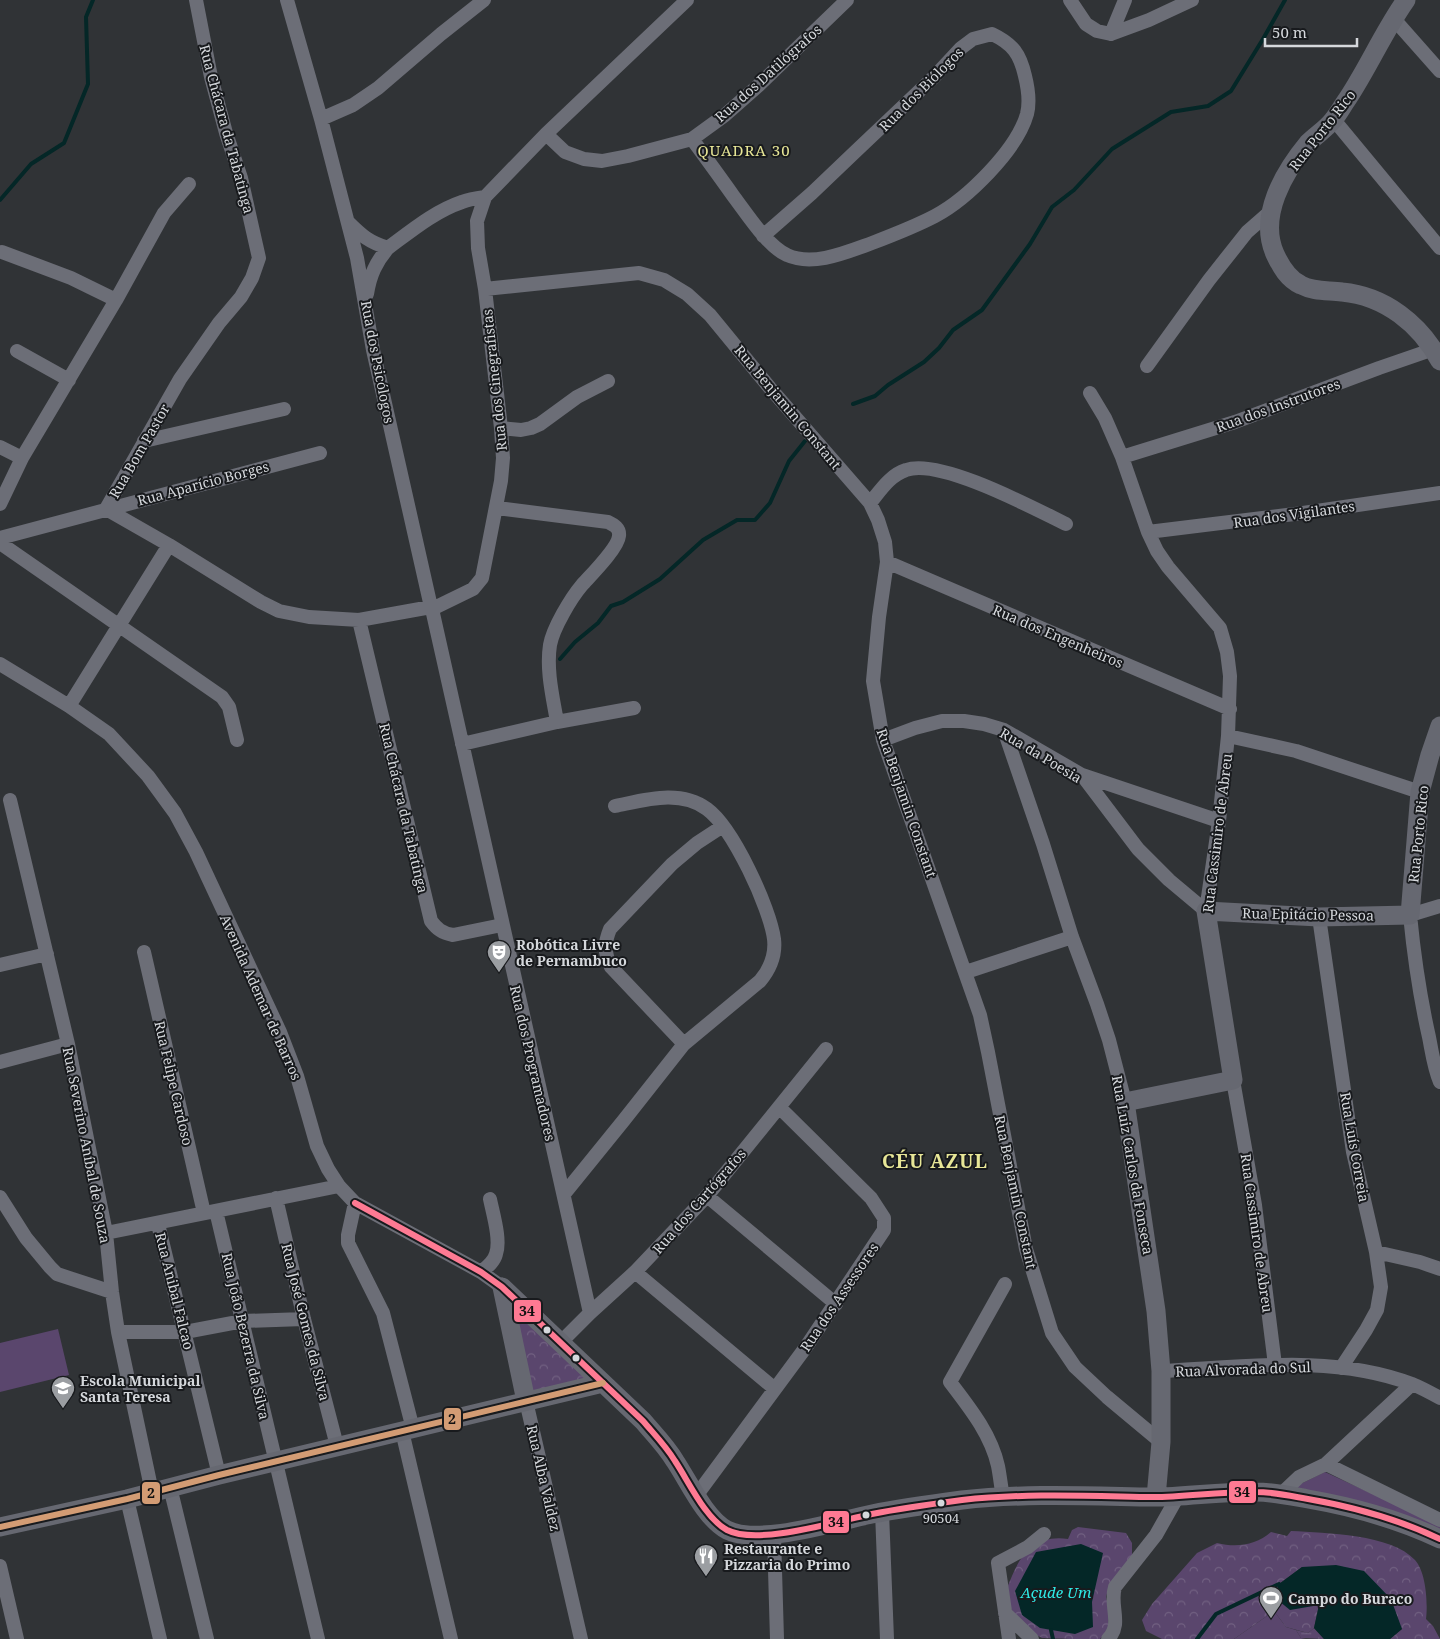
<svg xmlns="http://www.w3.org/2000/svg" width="1440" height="1639" font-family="'Noto Serif',serif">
  <defs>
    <pattern id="forest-crowns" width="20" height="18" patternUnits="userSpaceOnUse" patternTransform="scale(1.25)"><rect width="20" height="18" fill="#5a466d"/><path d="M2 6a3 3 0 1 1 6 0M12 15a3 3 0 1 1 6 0" fill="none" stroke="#716081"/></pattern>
    <pattern id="wetland-marsh" width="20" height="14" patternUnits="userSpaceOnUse" patternTransform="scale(1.25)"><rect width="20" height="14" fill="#5a466d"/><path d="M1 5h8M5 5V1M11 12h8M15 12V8" fill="none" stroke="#716081"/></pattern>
  </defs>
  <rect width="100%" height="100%" fill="#303336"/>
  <path fill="#5a466d" d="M 58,1329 L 69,1375 L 0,1392 L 0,1343 Z
    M 1325,1472 L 1440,1525 L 1440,1530 L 1288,1490 Z
    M 1274,1611 L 1286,1627 L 1296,1630 L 1301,1638 L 1306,1639 L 1234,1639 Z"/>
  <path fill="url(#forest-crowns)" d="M 502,1287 L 603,1383 L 526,1401 Z
    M 1078,1527 L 1126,1533 L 1132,1543 L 1132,1556 L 1109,1586 L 1106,1597 L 1109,1608 L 1108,1630 L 1100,1639 C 1089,1639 1050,1639 1042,1638 C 1028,1631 1007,1611 1006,1594 C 1006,1589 1010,1581 1012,1576 C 1023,1550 1038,1535 1068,1539 L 1072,1530 Z
    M 1291,1531 C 1326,1533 1391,1534 1415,1560 C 1426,1572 1428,1603 1426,1619 L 1433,1626 L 1440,1639 L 1390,1639 L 1402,1629 L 1302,1567 L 1279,1584 L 1275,1597 L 1319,1605 L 1314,1628 L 1308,1633 L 1286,1627 L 1274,1611 L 1234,1639 L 1162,1639 L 1146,1631 L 1142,1620 L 1152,1604 L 1197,1553 L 1217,1543 C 1237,1548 1256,1545 1271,1532 L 1287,1536 Z"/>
  <path fill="url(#wetland-marsh)" d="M 1314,1628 L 1324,1639 L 1301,1638 L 1296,1630 L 1308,1633 Z"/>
  <path fill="#042727" d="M 1081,1544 L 1103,1553 L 1092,1602 L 1093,1627 L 1075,1634 L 1040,1628 L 1022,1615 L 1015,1591 L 1036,1552 Z
    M 1336,1565 L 1364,1571 L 1391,1599 L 1402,1629 L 1390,1639 L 1324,1639 L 1314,1628 L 1319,1605 L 1290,1610 L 1274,1597 L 1279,1584 L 1302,1567 Z"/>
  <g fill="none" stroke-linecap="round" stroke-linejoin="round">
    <path stroke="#042727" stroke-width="4" d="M 0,200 L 31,164 L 64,143 L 88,84 L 86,17 L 93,0
      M 853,404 L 875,396 L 888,385 L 924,362 L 939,348 L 953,330 L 982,310 L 1030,244 L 1052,207 L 1074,190 L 1112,149 L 1171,112 L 1208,106 L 1231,91 L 1263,39 L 1285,0
      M 560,659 L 575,642 L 598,623 L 611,606 L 623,602 L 660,579 L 703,540 L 737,520 L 755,520 L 770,503 L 789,461 L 805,441
      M 1051,1630 L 1053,1639
      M 1197,1639 L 1216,1614 L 1279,1584"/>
    <path stroke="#6c6e77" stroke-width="14" d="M 287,0 L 321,119
      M 1070,0 L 1086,24 L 1097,31 L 1111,34 L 1149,20 L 1192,0
      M 1393,18 L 1440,71
      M 1111,34 L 1125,0
      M 1334,120 L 1440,248
      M 546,134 L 565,152 L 584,159 L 602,161 L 628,156 L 692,139 L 725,115 L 759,85 L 847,0
      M 692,139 C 706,158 720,177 734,197 C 747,214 768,247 787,255 C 813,267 847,252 872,243 C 893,235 914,227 935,216 C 967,199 1017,150 1027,114 C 1030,102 1028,88 1025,76 C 1020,54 1013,44 992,34 L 973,39 L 961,48 L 934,77 L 856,151 L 812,193 L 763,236
      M 348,222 C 362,236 369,242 388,248 C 411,231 435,211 462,202 C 469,199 477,198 485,197
      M 2,252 L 71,278 L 116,300
      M 485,289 L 639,273 L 664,280 L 687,294 L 710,315 L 770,388 L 870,503 L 878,520 L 885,542 L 887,562 L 879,617 L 873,681 L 883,740 L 980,1015 L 988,1052 L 1026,1249 L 1052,1333 L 1075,1367 L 1107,1397 L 1161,1442
      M 367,294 C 370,275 376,262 388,248
      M 17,351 L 69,380
      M 1147,366 L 1209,280 L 1247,232 L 1271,211
      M 1090,393 L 1105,418 L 1122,457 L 1148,532 L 1157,551 L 1168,567 L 1220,628 L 1227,652 L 1230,676 L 1228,736 L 1219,821 L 1206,911
      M 501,428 L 521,430 L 531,428 L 540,424 L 577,397 L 608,381
      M 144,441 L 284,409
      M 0,447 L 22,458
      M 1122,457 L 1235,422 L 1379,368 L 1434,349
      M 870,503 C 880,491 890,475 906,470 C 940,458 1033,508 1066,524
      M 0,504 L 22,458 L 116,300 L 164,213 L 189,184
      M 497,508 L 608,522 C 614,525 620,528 619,536 C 618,548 591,575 582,585 C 571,598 553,628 550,645 C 546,670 553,698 557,722
      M 106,509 L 169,545 L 261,602 L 279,611 L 309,617 L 359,620 L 431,607 L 432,609 L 473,589 L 482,578 L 501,481 L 503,458 L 501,428 L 485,289 L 478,248 L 477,221 L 485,197 L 546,134 L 687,0
      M 106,509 L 180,379 L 219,323 L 241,297 L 252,278 L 259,258 L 241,178 L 226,133 L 211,77 L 196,0
      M 1148,532 L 1303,513 L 1440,493
      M 0,538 L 320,453
      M 0,543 L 222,697 L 229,707 L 237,740
      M 887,562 L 1230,709
      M 431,607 L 373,350 L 357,258 L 321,119 L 353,105 L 378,88 L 441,34 L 484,0
      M 432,609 L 590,1313
      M 359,620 L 431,921 C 437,929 442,933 453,935 L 502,925
      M 0,664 L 69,706 L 109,734 L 148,776 L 175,813 L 196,852 L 280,1032 L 297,1076 L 317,1146 L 328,1169 L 339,1186 L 355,1203 L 348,1235 L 348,1243 L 383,1313 L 413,1429
      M 69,706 L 169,545
      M 1004,730 L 1043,844 L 1072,937 L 1097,1004 L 1109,1040 L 1125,1102
      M 1228,736 L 1296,751 L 1420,792
      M 883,740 L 915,728 L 942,721 L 964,721 L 984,724 L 1004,730 L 1082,775 L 1138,849 L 1169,880 L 1206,911
      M 462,744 L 557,722 L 634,708
      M 1082,775 L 1219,821
      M 10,800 L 68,1044 L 106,1233 L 112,1292 L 118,1332 L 152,1492
      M 1440,906 L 1410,915 C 1414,956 1420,997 1429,1037 C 1432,1052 1434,1068 1440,1082
      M 1319,917 L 1353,1152 L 1376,1252 L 1381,1287 L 1377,1310 L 1366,1330 L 1341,1368
      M 144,952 L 204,1213
      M 0,965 L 47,954
      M 966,972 L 1072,937
      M 684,1044 L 611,967 C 604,952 604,944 610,929 L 672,864 L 697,843 L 723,826
      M 0,1062 L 68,1044
      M 1233,1080 L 1255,1205 L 1275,1365
      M 564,1194 L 624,1120 L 684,1044 L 760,981 C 770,969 776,956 774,939 C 770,908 733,828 707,809 C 680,789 645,800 615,806
      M 707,1196 L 836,1304
      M 0,1197 L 26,1238 L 50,1267 L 57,1274 L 112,1292
      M 276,1198 L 304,1319 L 337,1446
      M 355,1203 L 481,1272 L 502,1287
      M 216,1211 L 318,1639
      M 158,1224 L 219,1475
      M 106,1233 L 339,1186
      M 1376,1252 L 1420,1262 L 1440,1269
      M 481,1272 C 487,1267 494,1262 496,1254 C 501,1240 493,1214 490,1199
      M 635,1272 L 775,1389
      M 118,1332 L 185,1332 L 243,1321 L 304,1319
      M 561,1342 L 590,1313 L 635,1272 L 707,1196 L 826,1049
      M 1161,1371 C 1244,1367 1333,1354 1412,1384 C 1422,1388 1431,1393 1440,1398
      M 526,1401 L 581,1639
      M 402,1431 L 451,1639
      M 1326,1464 L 1412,1384
      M 170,1487 L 207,1639
      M 1281,1494 L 1299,1477 L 1326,1464 L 1440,1520
      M 696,1496 L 806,1347 L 884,1230 L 884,1218 L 871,1198 L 779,1107
      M 1003,1497 C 1001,1487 1000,1476 998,1466 C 991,1434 969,1407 950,1382 L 1005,1284
      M 127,1499 L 160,1639
      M 882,1512 L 887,1639
      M 774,1535 L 777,1639
      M 0,1566 L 17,1639
      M 1005,1613 L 1032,1639
      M 1009,1639 L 998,1563 L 1028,1547 L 1044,1534
      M 1108,1639 C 1123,1624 1109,1605 1115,1587 L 1156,1535 L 1178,1496"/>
    <path stroke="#666871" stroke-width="19" d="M 1406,0 C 1384,31 1369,66 1348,98 C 1343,105 1339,113 1333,120 C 1326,129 1316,135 1308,143 C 1284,172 1258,216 1275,254 C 1281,267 1288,279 1301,285 C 1314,292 1329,290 1342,292 C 1385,296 1420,324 1440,361
      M 502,1287 L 643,1421 C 654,1434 666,1446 675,1461 C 689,1482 705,1518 727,1530 C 758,1546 837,1521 872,1514 C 902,1508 932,1504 962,1500 C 1025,1493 1089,1496 1153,1497 C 1187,1497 1222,1491 1256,1492 C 1274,1492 1291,1496 1308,1499 C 1354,1507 1398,1519 1440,1539
      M 502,1287 L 526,1401
      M 1156,1497 L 1161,1442 L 1161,1371 L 1156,1311 L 1125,1102 L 1233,1080 L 1206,911 L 1319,917 L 1410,915 L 1420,792 L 1430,755 L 1440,726
      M 0,1527 L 127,1499 L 219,1475 L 603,1383"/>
    <g stroke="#181a1d" stroke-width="10">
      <path id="bus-1" d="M 355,1203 L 481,1272 L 502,1287 L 643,1421 C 654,1434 666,1446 675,1461 C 689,1482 705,1518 727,1530 C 758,1546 837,1521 872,1514 C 902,1508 932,1504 962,1500 C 1025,1493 1089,1496 1153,1497 C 1187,1497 1222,1491 1256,1492 C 1274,1492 1291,1496 1308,1499 C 1354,1507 1398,1519 1440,1539"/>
    </g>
    <g stroke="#181a1d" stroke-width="10">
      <path id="bus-2" d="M 0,1527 L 127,1499 L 219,1475 L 603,1383"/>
    </g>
    <use href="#bus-1" stroke="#fe7a93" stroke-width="6"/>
    <use href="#bus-2" stroke="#d39c74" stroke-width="6"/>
  </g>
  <defs>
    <g id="theatre-pin" transform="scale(1.25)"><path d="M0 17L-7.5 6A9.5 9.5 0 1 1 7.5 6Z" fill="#9b9ea2" stroke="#181a1d"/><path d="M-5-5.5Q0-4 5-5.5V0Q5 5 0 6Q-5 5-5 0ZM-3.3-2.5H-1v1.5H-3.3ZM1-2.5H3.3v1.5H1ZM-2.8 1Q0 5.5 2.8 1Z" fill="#fff"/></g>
    <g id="school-pin" transform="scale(1.25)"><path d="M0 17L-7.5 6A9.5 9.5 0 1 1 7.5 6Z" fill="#9b9ea2" stroke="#181a1d"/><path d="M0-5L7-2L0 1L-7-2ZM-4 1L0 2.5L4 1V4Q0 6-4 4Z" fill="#fff"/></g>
    <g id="restaurant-pin" transform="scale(1.25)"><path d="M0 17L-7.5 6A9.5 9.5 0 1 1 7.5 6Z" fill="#9b9ea2" stroke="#181a1d"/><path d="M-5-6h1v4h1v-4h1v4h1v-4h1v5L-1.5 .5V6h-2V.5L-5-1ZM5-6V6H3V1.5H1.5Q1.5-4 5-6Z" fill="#fff"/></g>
    <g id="stadium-pin" transform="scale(1.25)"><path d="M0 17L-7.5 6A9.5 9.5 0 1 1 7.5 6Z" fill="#9b9ea2" stroke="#181a1d"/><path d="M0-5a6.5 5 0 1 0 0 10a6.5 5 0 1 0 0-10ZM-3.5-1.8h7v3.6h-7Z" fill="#fff"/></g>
  </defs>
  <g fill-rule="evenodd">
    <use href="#theatre-pin" x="499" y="952"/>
    <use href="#school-pin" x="63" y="1388"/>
    <use href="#restaurant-pin" x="706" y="1556"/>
    <use href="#stadium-pin" x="1271" y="1598"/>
  </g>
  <g fill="#d5d8dc" stroke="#181a1d" stroke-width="2">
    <circle cx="547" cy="1330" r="4.5"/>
    <circle cx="576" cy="1358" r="4.5"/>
    <circle cx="941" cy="1503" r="4.5"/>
    <circle cx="866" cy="1515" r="4.5"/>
  </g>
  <g text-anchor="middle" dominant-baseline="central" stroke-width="4" stroke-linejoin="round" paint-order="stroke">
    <g font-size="13" fill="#d5d8dc" stroke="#181a1d">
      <text x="941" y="1518">90504</text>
    </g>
    <g font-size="14" fill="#d5d8dc" stroke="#181a1d">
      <text transform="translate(768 73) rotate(-42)">Rua dos Datilógrafos</text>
      <text transform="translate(921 89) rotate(-45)">Rua dos Biólogos</text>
      <text transform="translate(227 129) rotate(75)">Rua Chácara da Tabatinga</text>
      <text transform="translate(1322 130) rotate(-52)">Rua Porto Rico</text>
      <text transform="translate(378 362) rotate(79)">Rua dos Psicólogos</text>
      <text transform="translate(494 380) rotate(-96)">Rua dos Cinegrafistas</text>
      <text transform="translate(1278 405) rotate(-20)">Rua dos Instrutores</text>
      <text transform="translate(788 407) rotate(50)">Rua Benjamin Constant</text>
      <text transform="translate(139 451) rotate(-60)">Rua Bom Pastor</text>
      <text transform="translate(203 483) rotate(-15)">Rua Aparício Borges</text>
      <text transform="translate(1294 514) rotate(-8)">Rua dos Vigilantes</text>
      <text transform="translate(1058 636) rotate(23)">Rua dos Engenheiros</text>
      <text transform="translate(1041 755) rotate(31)">Rua da Poesia</text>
      <text transform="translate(907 803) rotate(71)">Rua Benjamin Constant</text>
      <text transform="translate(404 808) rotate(77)">Rua Chácara da Tabatinga</text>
      <text transform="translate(1217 833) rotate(-83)">Rua Cassimiro de Abreu</text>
      <text transform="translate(1418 834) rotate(-84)">Rua Porto Rico</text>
      <text transform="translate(1308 914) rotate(1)">Rua Epitácio Pessoa</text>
      <text transform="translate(261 997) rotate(66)">Avenida Ademar de Barros</text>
      <text transform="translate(533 1063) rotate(77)">Rua dos Programadores</text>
      <text transform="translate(174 1083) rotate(77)">Rua Felipe Cardoso</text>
      <text transform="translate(87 1145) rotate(79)">Rua Severino Aníbal de Souza</text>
      <text transform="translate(1355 1147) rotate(80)">Rua Luís Correia</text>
      <text transform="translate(1133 1165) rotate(80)">Rua Luiz Carlos da Fonseca</text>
      <text transform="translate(1016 1192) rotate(78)">Rua Benjamin Constant</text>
      <text transform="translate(699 1201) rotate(-49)">Rua dos Cartógrafos</text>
      <text transform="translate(1257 1233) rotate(82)">Rua Cassimiro de Abreu</text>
      <text transform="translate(175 1291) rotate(76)">Rua Anibal Falcao</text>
      <text transform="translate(839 1297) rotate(-56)">Rua dos Assessores</text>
      <text transform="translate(306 1322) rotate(76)">Rua José Gomes da Silva</text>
      <text transform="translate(246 1336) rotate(77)">Rua João Bezerra da Silva</text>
      <text transform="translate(1243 1369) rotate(-2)">Rua Alvorada do Sul</text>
      <text transform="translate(544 1478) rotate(77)">Rua Alba Valdez</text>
    </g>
    <g font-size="14" font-weight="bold" fill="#d5d8dc" stroke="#181a1d" text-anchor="start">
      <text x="516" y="944">Robótica Livre<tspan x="516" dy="16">de Pernambuco</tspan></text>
      <text x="80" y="1380">Escola Municipal<tspan x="80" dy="16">Santa Teresa</tspan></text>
      <text x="724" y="1548">Restaurante e<tspan x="724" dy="16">Pizzaria do Primo</tspan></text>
      <text x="1288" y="1598">Campo do Buraco</text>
    </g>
    <g font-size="15" letter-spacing="1" fill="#e7e697" stroke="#181a1d">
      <text x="744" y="150">QUADRA 30</text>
    </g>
    <g font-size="15" font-style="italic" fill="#2ee8e4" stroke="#181a1d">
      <text x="1056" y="1592">Açude Um</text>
    </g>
    <g font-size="19" font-weight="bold" letter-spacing="1" fill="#e7e697" stroke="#181a1d">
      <text x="935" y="1161">CÉU AZUL</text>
    </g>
  </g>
  <g stroke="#181a1d" stroke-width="2">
    <rect x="513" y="1299" width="29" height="24" rx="5" fill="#fe7a93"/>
    <rect x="443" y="1407" width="19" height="24" rx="5" fill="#d39c74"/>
    <rect x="1228" y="1480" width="29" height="24" rx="5" fill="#fe7a93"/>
    <rect x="141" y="1481" width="20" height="24" rx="5" fill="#d39c74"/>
    <rect x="822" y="1510" width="28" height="24" rx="5" fill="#fe7a93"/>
  </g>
  <g font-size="14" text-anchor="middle" font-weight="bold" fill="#111">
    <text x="527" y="1316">34</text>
    <text x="452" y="1424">2</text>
    <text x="1242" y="1497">34</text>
    <text x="151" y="1498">2</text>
    <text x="836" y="1527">34</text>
  </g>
  <path d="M1265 38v8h92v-8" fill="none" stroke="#d5d8dc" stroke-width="2.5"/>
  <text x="1272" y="38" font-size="15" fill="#d5d8dc" stroke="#181a1d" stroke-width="4" paint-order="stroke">50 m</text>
</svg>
